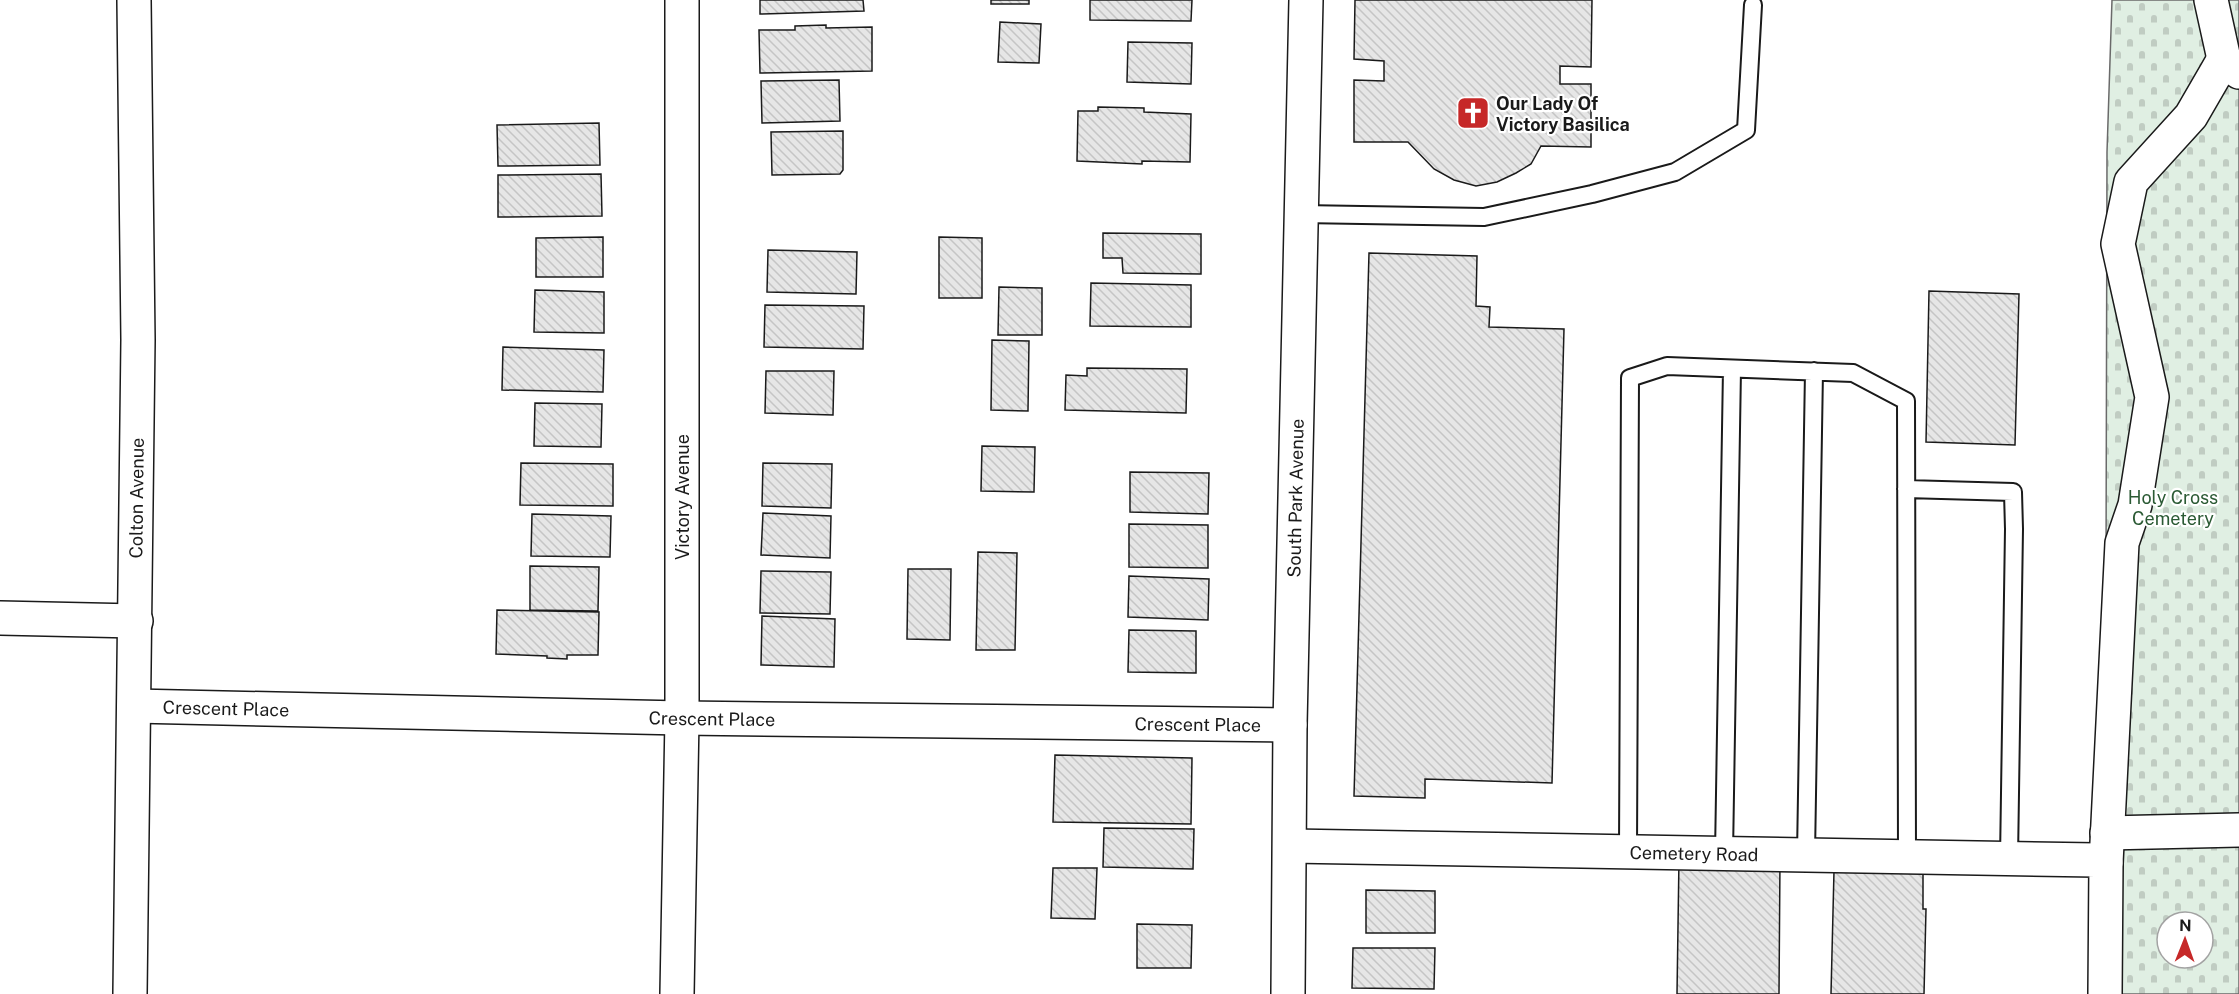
<svg xmlns="http://www.w3.org/2000/svg" width="2239" height="994" font-family="'Public Sans',sans-serif">
  <defs>
    <pattern id="cemetery-stones" width="16" height="16" patternUnits="userSpaceOnUse" patternTransform="scale(1.5)"><rect width="16" height="16" fill="#e0efe3"/><path d="M2 7V4a2 2 0 0 1 4 0v3zM10 15v-3a2 2 0 0 1 4 0v3z" fill="#c0ccc2"/></pattern>
    <pattern id="building-back-hatch" width="6" height="6" patternUnits="userSpaceOnUse" patternTransform="scale(1.5)"><rect width="6" height="6" fill="#e6e6e6"/><path d="M-1 5l2 2M0 0l6 6M5-1l2 2" fill="none" stroke="#c5c5c5"/></pattern>
  </defs>
  <rect width="100%" height="100%" fill="#fff"/>
  <path fill="url(#cemetery-stones)" stroke="#6a6a6a" stroke-width="1.5" fill-rule="evenodd" d="M 2112,0 L 2239,0 L 2239,994 L 2105,994 L 2107,152 ZM 2167,922 L 2203,922 L 2203,958 L 2167,958 Z"/>
  <path fill="url(#building-back-hatch)" stroke="#1a1a1a" stroke-width="1.5" d="M 760,0 L 863,0 L 864,11 L 760,14 Z
    M 991,0 L 1029,0 L 1029,4 L 991,4 Z
    M 1090,0 L 1192,0 L 1191,21 L 1090,20 Z
    M 1355,0 L 1592,0 L 1591,67 L 1560,66 L 1560,84 L 1591,84 L 1591,147 L 1541,146 L 1531,164 L 1516,173 L 1497,182 L 1476,186 L 1454,180 L 1434,169 L 1408,142 L 1354,142 L 1354,80 L 1384,81 L 1384,61 L 1354,59 Z
    M 1000,22 L 1041,24 L 1039,63 L 998,62 Z
    M 826,25 L 826,28 L 872,27 L 872,71 L 760,73 L 759,30 L 795,30 L 795,26 Z
    M 1128,42 L 1192,43 L 1191,84 L 1127,82 Z
    M 839,80 L 840,121 L 762,123 L 761,81 Z
    M 1098,107 L 1144,108 L 1144,112 L 1191,114 L 1190,162 L 1142,161 L 1142,164 L 1077,161 L 1078,111 L 1098,111 Z
    M 599,123 L 600,165 L 498,166 L 497,125 Z
    M 843,131 L 843,170 L 840,174 L 772,175 L 771,132 Z
    M 601,174 L 602,216 L 498,217 L 498,175 Z
    M 1103,233 L 1201,234 L 1201,274 L 1123,273 L 1122,258 L 1103,258 Z
    M 603,237 L 603,277 L 536,277 L 536,238 Z
    M 939,237 L 982,238 L 982,298 L 939,298 Z
    M 768,250 L 857,252 L 856,294 L 767,292 Z
    M 1369,253 L 1477,256 L 1476,306 L 1490,307 L 1489,327 L 1564,329 L 1552,783 L 1425,779 L 1425,798 L 1354,796 Z
    M 1091,283 L 1191,285 L 1191,327 L 1090,326 Z
    M 999,287 L 1042,288 L 1042,335 L 998,335 Z
    M 535,290 L 604,292 L 604,333 L 534,332 Z
    M 1929,291 L 2019,294 L 2015,445 L 1926,442 Z
    M 765,305 L 864,306 L 863,349 L 764,347 Z
    M 992,340 L 1029,341 L 1028,411 L 991,410 Z
    M 503,347 L 604,350 L 603,392 L 502,390 Z
    M 1087,368 L 1187,369 L 1186,413 L 1065,410 L 1066,375 L 1087,376 Z
    M 766,371 L 834,371 L 833,415 L 765,413 Z
    M 535,403 L 602,404 L 601,447 L 534,446 Z
    M 982,446 L 1035,447 L 1034,492 L 981,491 Z
    M 521,463 L 613,464 L 613,506 L 520,505 Z
    M 763,463 L 832,464 L 831,508 L 762,506 Z
    M 1130,472 L 1209,473 L 1208,514 L 1130,512 Z
    M 763,513 L 831,516 L 830,558 L 761,555 Z
    M 532,514 L 611,516 L 610,557 L 531,556 Z
    M 1129,524 L 1208,525 L 1208,568 L 1129,567 Z
    M 978,552 L 1017,553 L 1015,650 L 976,650 Z
    M 530,566 L 599,567 L 598,611 L 530,610 Z
    M 908,569 L 951,569 L 950,640 L 907,639 Z
    M 761,571 L 831,572 L 830,614 L 760,613 Z
    M 1129,576 L 1209,579 L 1208,620 L 1128,617 Z
    M 497,610 L 599,612 L 598,655 L 567,655 L 567,659 L 547,658 L 547,656 L 496,654 Z
    M 762,616 L 835,619 L 834,667 L 761,665 Z
    M 1129,630 L 1196,631 L 1196,673 L 1128,672 Z
    M 1055,755 L 1192,758 L 1191,824 L 1053,822 Z
    M 1104,828 L 1194,829 L 1193,869 L 1103,867 Z
    M 1679,858 L 1780,859 L 1779,994 L 1677,994 Z
    M 1053,868 L 1097,868 L 1095,919 L 1051,918 Z
    M 1834,871 L 1923,873 L 1923,909 L 1926,909 L 1924,994 L 1831,994 Z
    M 1366,890 L 1435,891 L 1435,933 L 1366,933 Z
    M 1137,924 L 1192,925 L 1191,968 L 1137,968 Z
    M 1353,948 L 1435,948 L 1434,989 L 1352,988 Z"/>
  <g fill="none" stroke-linecap="round" stroke-linejoin="round">
    <g stroke="#1a1a1a" stroke-width="20">
      <path id="lane" d="M 1301,214 L 1484,217 L 1592,194 L 1675,172 L 1746,130 L 1753,5
        M 1906,489 L 2013,492 L 2014,529 L 2009,859
        M 1628,852 L 1630,378 L 1667,366 L 1853,373 L 1906,401 L 1907,857
        M 1724,854 L 1732,369
        M 1806,855 L 1814,371"/>
    </g>
    <g stroke="#1a1a1a" stroke-width="36">
      <g id="street">
        <path d="M 2211,0 L 2224,59 L 2239,72"/>
        <path d="M 0,618 L 136,621"/>
        <path id="s1" d="M 134,706 L 682,718 L 1290,725"/>
        <path d="M 2107,833 L 2239,830"/>
        <path id="s2" d="M 1290,846 L 2096,860 L 2106,863 L 2105,994"/>
        <path d="M 2106,863 L 2122,543 L 2135,505 L 2152,397 L 2118,244 L 2131,182 L 2191,116 L 2224,59"/>
        <path id="s3" d="M 130,994 L 138,340 L 134,0"/>
        <path d="M 677,994 L 682,718 L 682,0"/>
      </g>
    </g>
    <g stroke="#1a1a1a" stroke-width="36">
      <g id="primary">
        <path id="s4" d="M 1288,994 L 1290,725 L 1306,0"/>
      </g>
    </g>
    <use href="#lane" stroke="#fff" stroke-width="16"/>
    <use href="#street" stroke="#fff" stroke-width="33"/>
    <use href="#primary" stroke="#fff" stroke-width="33"/>
  </g>
  <defs>
    <g id="church-square" transform="scale(1.725)"><rect x="-9" y="-9" width="18" height="18" rx="4" fill="#c62828" stroke="#fff"/><path d="M-1.2-6h2.4v3.5h3.3v2.4h-3.3V6h-2.4V-.1h-3.3v-2.4h3.3Z" fill="#fff"/></g>
  </defs>
  <g fill-rule="evenodd">
    <use href="#church-square" x="1473" y="113"/>
  </g>
  <g text-anchor="middle" dominant-baseline="central" stroke-width="4.5" stroke-linejoin="round" paint-order="stroke">
    <g font-size="18" font-weight="bold" fill="#1a1a1a" stroke="#fff" text-anchor="start">
      <text x="1496" y="103">Our Lady Of<tspan x="1496" dy="21">Victory Basilica</tspan></text>
    </g>
    <g font-size="18" fill="#1a1a1a" stroke="#fff">
      <text stroke="none"><textPath href="#s3" startOffset="496">Colton Avenue</textPath></text>
      <text transform="translate(682 497) rotate(-90)">Victory Avenue</text>
      <text stroke="none"><textPath href="#s4" startOffset="496">South Park Avenue</textPath></text>
      <text stroke="none"><textPath href="#s1" startOffset="92">Crescent Place</textPath></text>
      <text stroke="none"><textPath href="#s1" startOffset="578">Crescent Place</textPath></text>
      <text stroke="none"><textPath href="#s1" startOffset="1064">Crescent Place</textPath></text>
      <text stroke="none"><textPath href="#s2" startOffset="404">Cemetery Road</textPath></text>
    </g>
    <g font-size="18" fill="#2b5a34" stroke="#fff">
      <text x="2173" y="497">Holy Cross<tspan x="2173" dy="21">Cemetery</tspan></text>
    </g>
  </g>
  <g transform="translate(2185 940) rotate(1)"><circle r="28" fill="#ffffff" stroke="#a3a3a3" stroke-width="1.5"/>
  <path d="M0-4.5L10 22L0 15L-10 22Z" fill="#c62828"/>
  <text y="-9" font-size="16" font-weight="bold" text-anchor="middle" fill="#1a1a1a">N</text>
  </g>
</svg>
